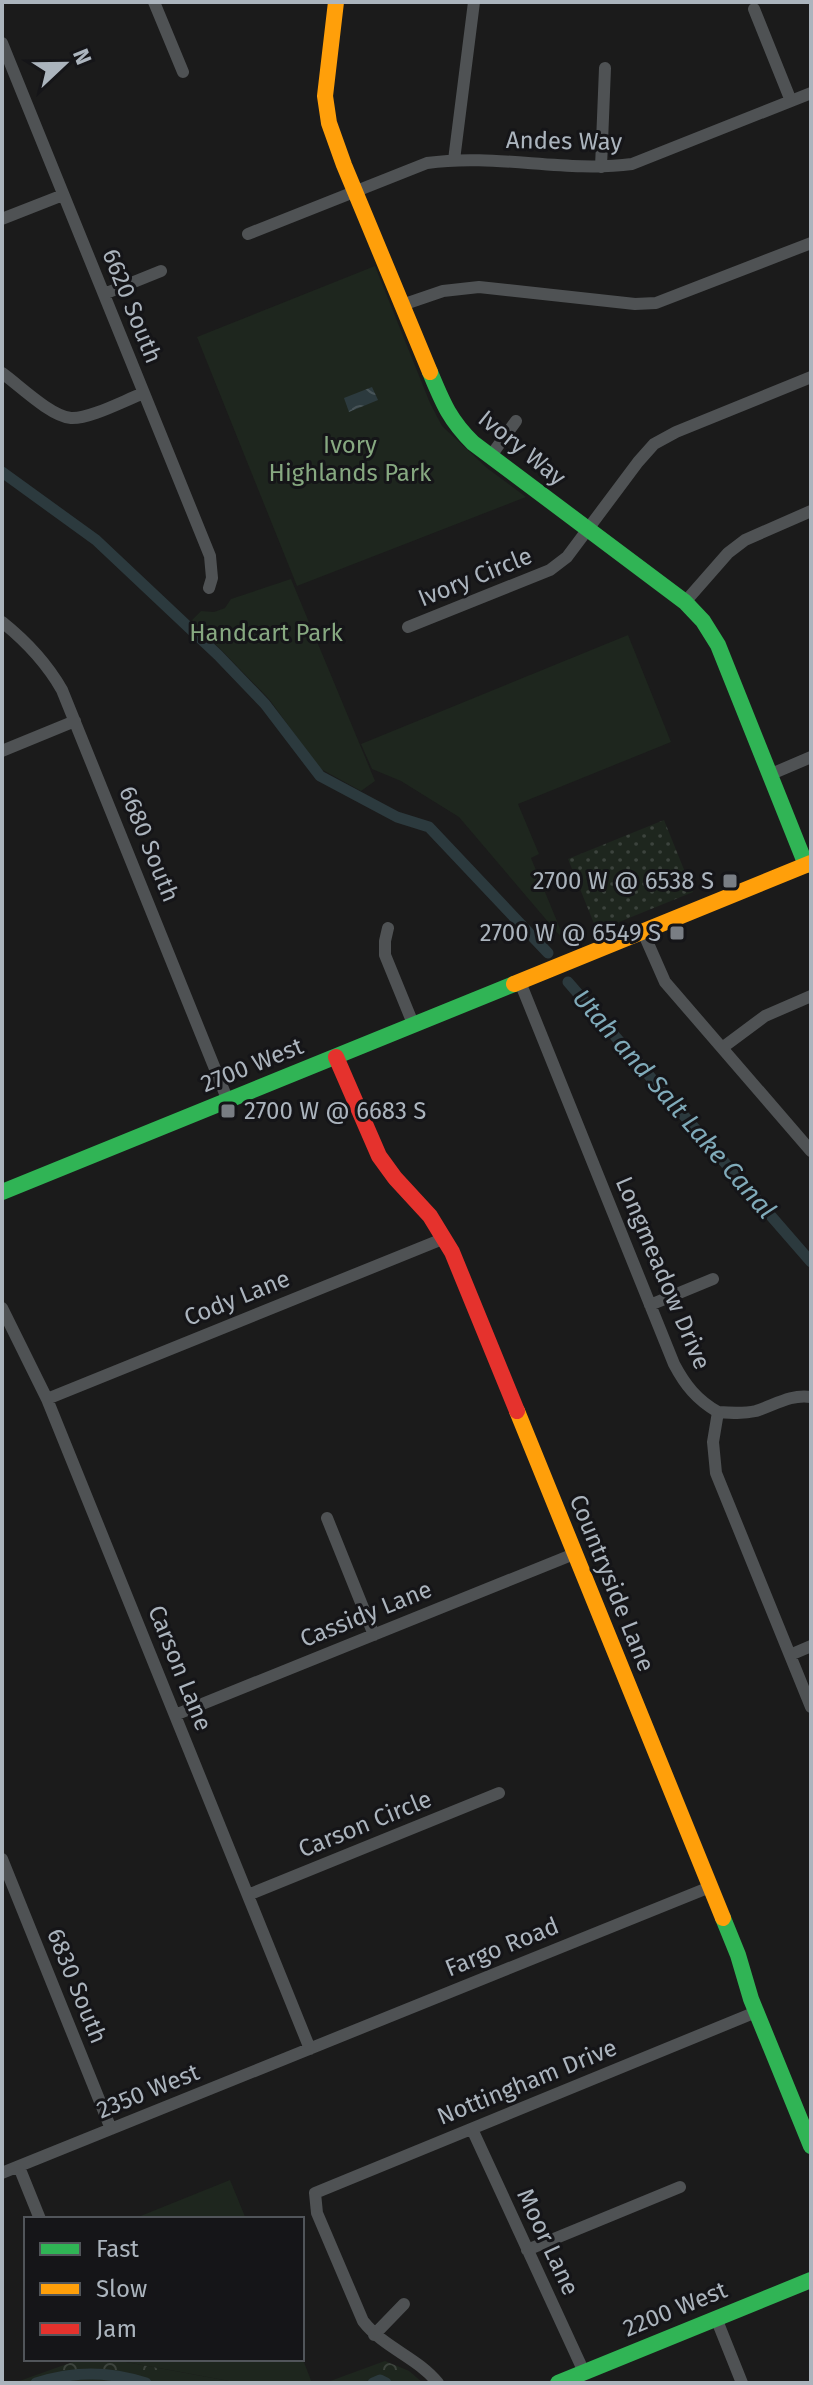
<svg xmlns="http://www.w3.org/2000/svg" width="813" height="2385" font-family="'Fira Sans',sans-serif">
  <defs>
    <pattern id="grass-dots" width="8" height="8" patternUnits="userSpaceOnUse" patternTransform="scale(2)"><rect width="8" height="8" fill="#1e261e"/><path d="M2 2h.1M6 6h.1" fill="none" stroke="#3c433d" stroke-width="1.8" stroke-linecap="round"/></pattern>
    <pattern id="forest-crowns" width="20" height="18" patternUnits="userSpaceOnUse" patternTransform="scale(2)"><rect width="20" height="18" fill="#1e261e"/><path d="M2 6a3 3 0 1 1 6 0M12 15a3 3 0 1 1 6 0" fill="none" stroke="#3c433d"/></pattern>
    <pattern id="water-waves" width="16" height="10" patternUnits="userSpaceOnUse" patternTransform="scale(2)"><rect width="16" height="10" fill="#2c3a3e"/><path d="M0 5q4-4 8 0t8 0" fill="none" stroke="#485458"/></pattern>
  </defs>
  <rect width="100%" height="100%" fill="#1b1b1b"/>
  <path fill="url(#grass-dots)" d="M 664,820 L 693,892 L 597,931 L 568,859 Z"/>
  <path fill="url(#forest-crowns)" d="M 81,2359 L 110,2359 L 240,2383 L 14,2383 Z
    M 385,2361 L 409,2371 L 423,2383 L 325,2383 Z"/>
  <path fill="#1e261e" d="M 375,266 L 430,403 L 442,426 L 487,468 L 526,497 L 297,586 L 197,337 Z
    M 291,579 L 375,781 L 361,791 L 319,768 L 269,699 L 192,620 L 201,611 L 214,612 L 225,608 L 231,599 Z
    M 628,635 L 671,742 L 518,804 L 539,854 L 531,858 L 566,943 L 459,817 L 401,781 L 372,769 L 361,744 Z
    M 230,2180 L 246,2219 L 133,2219 Z
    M 302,2357 L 312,2383 L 240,2383 L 110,2359 Z"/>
  <path fill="url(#water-waves)" d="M 372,387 L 378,400 L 349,412 L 344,398 Z"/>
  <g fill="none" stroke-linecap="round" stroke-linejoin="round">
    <path stroke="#2c3a3e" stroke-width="11" d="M 2,472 L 96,540 L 218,655 L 265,704 L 320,776 L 397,817 L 429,827 L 548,953
      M 568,982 L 811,1262
      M 36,2383 C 74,2371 108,2371 146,2383
      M 373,2383 L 380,2380 L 386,2383"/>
    <path stroke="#4f5254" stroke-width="12" d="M 154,2 L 183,72
      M 754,9 L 791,101
      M 2,43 L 210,556 L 212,578 L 209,588
      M 454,160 L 474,2
      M 601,167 L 605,68
      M 2,219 L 63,195
      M 248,234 L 427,163 C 495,153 564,173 632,164 L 811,93
      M 104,294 L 161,271
      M 402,305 L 443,291 L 479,287 L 635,304 L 656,303 L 811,243
      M 2,373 C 19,385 50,416 71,418 C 90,419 125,400 144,393
      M 490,457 L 516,421
      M 685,602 L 728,553 L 745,540 L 811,511
      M 2,622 C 27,642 46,662 62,690 L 228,1101
      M 408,627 L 550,570 L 567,557 L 638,462 L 654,444 L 676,432 L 811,377
      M 2,751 L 75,721
      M 769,775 L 811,757
      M 388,928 L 385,941 L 385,955 L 414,1026
      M 643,932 L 665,982 L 811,1151
      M 520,982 L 674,1364 C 685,1385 697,1400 718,1412 L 713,1442 L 716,1473 L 811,1707
      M 722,1048 L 765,1016 L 811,996
      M 650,1305 L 713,1279
      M 2,1308 L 47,1399 L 310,2049
      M 47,1399 L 445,1238
      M 718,1412 C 731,1413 743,1414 756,1411 C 775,1405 790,1394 811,1397
      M 327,1518 L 374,1635
      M 790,1655 L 811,1646
      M 175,1715 L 574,1554
      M 2,1859 L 111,2129
      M 248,1895 L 499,1793
      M 472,2129 L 584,2372
      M 19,2167 L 40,2219
      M 2,2173 L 710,1887
      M 527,2250 L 680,2187
      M 716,2318 L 742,2383
      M 374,2335 L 404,2304
      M 438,2383 C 417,2357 384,2348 363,2321 L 317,2213 L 315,2193 L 756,2012"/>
    <path stroke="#30b455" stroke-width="16" d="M 430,372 C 443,403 449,419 473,443 L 685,602 L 703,621 L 718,645 L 806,865
      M 2,1192 L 514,984
      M 723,1918 L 738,1955 L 751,1999 L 811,2146
      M 558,2383 L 811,2280"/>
    <path stroke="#ff9f0a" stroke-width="16" d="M 336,2 L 325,96 L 329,123 L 344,165 L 430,372
      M 514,984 L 811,863
      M 517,1411 L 723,1918"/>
    <path stroke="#e5322d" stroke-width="16" d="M 336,1057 L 379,1156 L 395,1178 L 430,1216 L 452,1252 L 517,1411"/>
  </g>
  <g fill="#797e84" stroke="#151518" stroke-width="3">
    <rect x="722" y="873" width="16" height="16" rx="4"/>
    <rect x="669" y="925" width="16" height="16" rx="4"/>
    <rect x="220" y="1103" width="16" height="16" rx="4"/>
  </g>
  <g text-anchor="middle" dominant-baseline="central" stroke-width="6" stroke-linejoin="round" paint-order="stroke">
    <g font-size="24" fill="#abb4bd" stroke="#151518">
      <text transform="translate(564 141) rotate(1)">Andes Way</text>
      <text transform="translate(132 306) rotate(68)">6620 South</text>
      <text transform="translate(522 448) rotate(39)">Ivory Way</text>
      <text transform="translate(475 577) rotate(-22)">Ivory Circle</text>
      <text transform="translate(149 844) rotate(68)">6680 South</text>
      <text transform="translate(252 1065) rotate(-22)">2700 West</text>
      <text transform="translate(663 1273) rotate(67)">Longmeadow Drive</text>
      <text transform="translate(237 1298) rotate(-22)">Cody Lane</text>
      <text transform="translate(612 1583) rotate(68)">Countryside Lane</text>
      <text transform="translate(366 1614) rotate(-22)">Cassidy Lane</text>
      <text transform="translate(180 1668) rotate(68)">Carson Lane</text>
      <text transform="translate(365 1824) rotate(-22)">Carson Circle</text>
      <text transform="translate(502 1947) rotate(-22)">Fargo Road</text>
      <text transform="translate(77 1986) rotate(68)">6830 South</text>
      <text transform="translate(527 2082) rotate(-22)">Nottingham Drive</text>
      <text transform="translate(148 2091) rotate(-22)">2350 West</text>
      <text transform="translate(548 2242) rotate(65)">Moor Lane</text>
      <text transform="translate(675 2309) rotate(-22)">2200 West</text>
    </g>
    <g font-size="24" fill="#87a981" stroke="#151518">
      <text x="350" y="445">Ivory<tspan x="350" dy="28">Highlands Park</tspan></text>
      <text x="266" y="633">Handcart Park</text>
    </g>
    <g font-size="24" fill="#abb4bd" stroke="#151518" text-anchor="end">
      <text x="714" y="881">2700 W @ 6538 S</text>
      <text x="661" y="933">2700 W @ 6549 S</text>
      <text x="244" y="1111" text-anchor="start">2700 W @ 6683 S</text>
    </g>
    <g font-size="26" font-style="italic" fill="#80abba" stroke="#151518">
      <text transform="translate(674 1104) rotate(49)">Utah and Salt Lake Canal</text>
    </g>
  </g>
  <rect width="813" height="2385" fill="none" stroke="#abb4bd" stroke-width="8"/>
  <rect x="24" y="2217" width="280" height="144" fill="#151518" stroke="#51555a" stroke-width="2"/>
  <rect x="40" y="2243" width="40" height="12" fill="#30b455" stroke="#51555a" stroke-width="2"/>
  <text x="96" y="2257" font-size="24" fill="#abb4bd">Fast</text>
  <rect x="40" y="2283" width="40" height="12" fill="#ff9f0a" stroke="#51555a" stroke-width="2"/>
  <text x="96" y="2297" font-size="24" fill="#abb4bd">Slow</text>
  <rect x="40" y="2323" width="40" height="12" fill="#e5322d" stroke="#51555a" stroke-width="2"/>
  <text x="96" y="2337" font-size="24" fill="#abb4bd">Jam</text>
  <g transform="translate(64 64) rotate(68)" stroke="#151518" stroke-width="6" paint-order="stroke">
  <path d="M0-6L14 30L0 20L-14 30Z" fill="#abb4bd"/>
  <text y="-12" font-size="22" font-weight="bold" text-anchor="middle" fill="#abb4bd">N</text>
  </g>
</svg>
